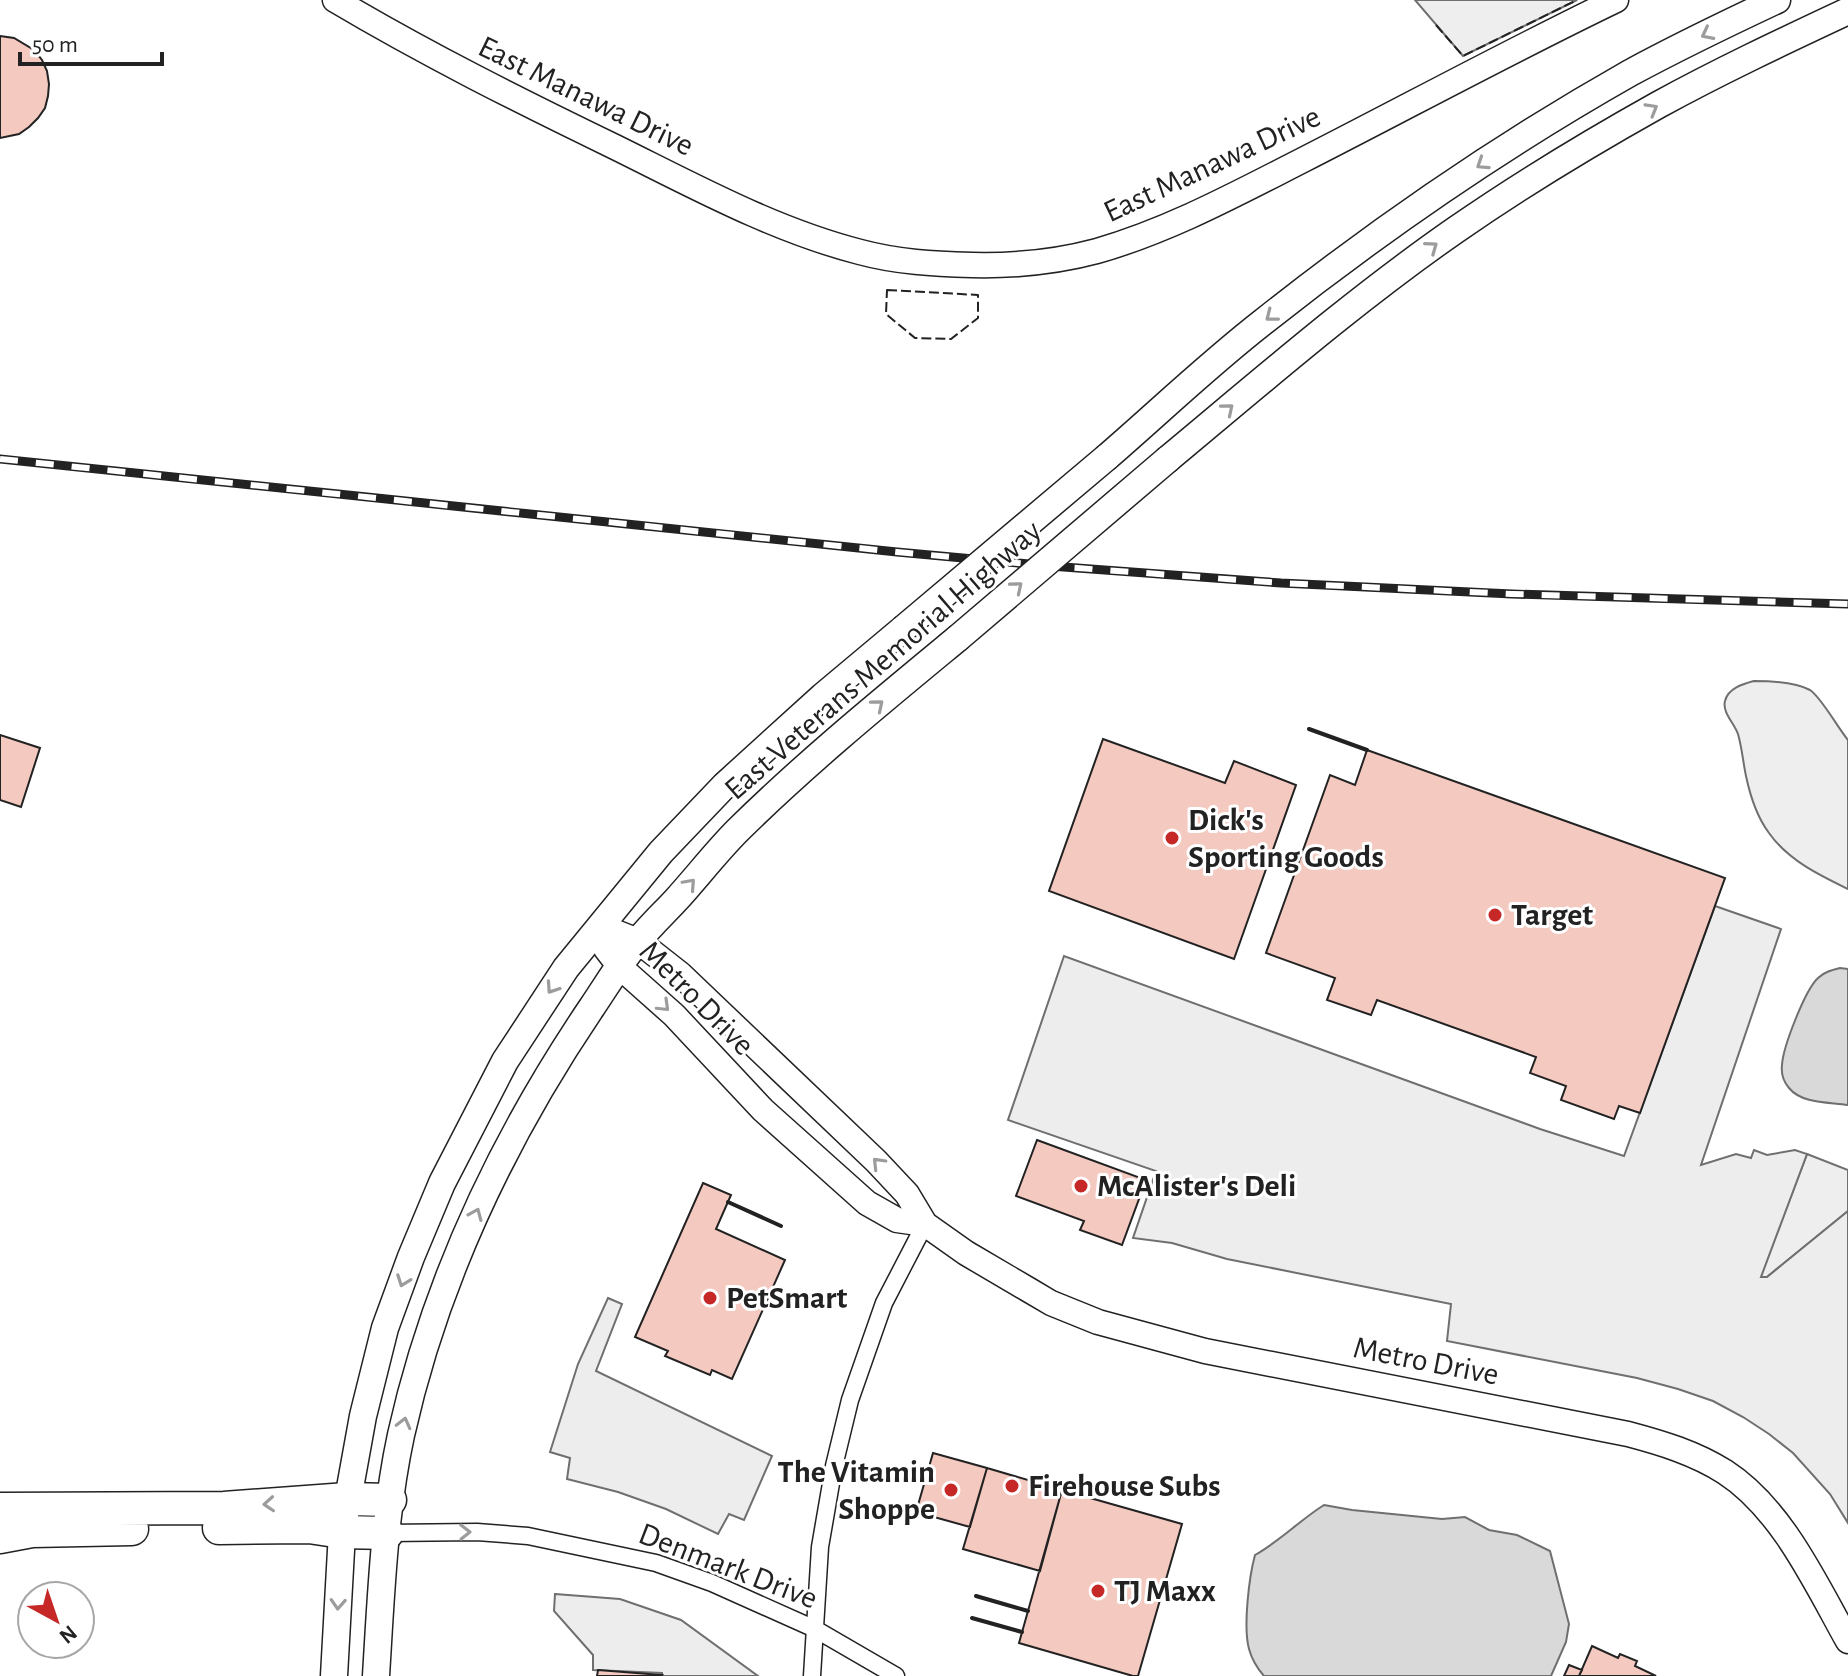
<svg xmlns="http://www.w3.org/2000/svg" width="1848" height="1676" font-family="'Alegreya Sans',sans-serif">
  <rect width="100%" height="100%" fill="#fff"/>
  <path fill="#eee" stroke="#6f6f6f" stroke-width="2" d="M 1415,0 L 1577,0 L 1463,56 Z
    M 1754,681 C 1770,681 1795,682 1810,690 C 1821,697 1838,728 1848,740 L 1848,889 C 1819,875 1788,860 1769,833 C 1757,817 1750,795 1746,776 C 1743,762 1742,748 1738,734 C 1734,723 1722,712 1725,701 C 1728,688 1743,684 1754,681 Z
    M 1807,1154 L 1848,1170 L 1848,1211 L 1767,1277 L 1760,1277 Z"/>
  <path fill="#ededed" stroke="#6f6f6f" stroke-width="2" d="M 1715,906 L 1781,929 L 1701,1165 L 1736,1154 L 1751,1158 L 1754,1150 L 1767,1155 L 1795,1150 L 1807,1154 L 1761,1277 L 1767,1277 L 1848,1211 L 1848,1523 L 1830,1494 L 1793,1453 L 1769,1434 L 1743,1417 L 1713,1401 L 1678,1389 L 1637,1378 L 1447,1341 L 1451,1304 L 1227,1259 L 1172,1243 L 1133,1238 L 1156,1171 L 1008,1120 L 1064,956 L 1540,1129 L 1624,1156 Z
    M 608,1298 L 622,1304 L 596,1371 L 772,1456 L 744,1520 L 729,1514 L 718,1534 L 666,1509 L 618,1492 L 567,1479 L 570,1458 L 550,1452 L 578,1364 Z
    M 555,1594 L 620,1599 L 681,1620 L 758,1676 L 662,1676 L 662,1673 L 593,1670 L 593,1655 L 554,1611 Z"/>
  <path fill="#d9d9d9" stroke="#6f6f6f" stroke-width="2" d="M 1840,968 L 1848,969 L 1848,1105 C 1829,1102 1802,1104 1789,1088 C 1783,1081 1781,1073 1782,1065 C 1783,1047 1805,990 1818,978 C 1824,972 1832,970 1840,968 Z
    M 1324,1505 L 1352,1510 L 1442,1519 L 1465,1517 L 1489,1530 L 1517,1535 L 1550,1551 L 1569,1624 L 1566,1642 L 1551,1676 L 1264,1676 C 1257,1668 1252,1660 1249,1649 C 1243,1627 1249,1577 1255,1555 C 1280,1541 1300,1520 1324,1505 Z"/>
  <path fill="#f3c9c0" stroke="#222" stroke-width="2" d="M 0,36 L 14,38 L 34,50 L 42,60 L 47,71 L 49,84 L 48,96 L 45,108 L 38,118 L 29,127 L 19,134 L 0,138 Z
    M 0,735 L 40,748 L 21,807 L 0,800 Z
    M 1103,739 L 1225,783 L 1234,761 L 1296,785 L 1234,959 L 1049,891 Z
    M 1367,750 L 1725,878 L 1640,1113 L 1619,1106 L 1614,1119 L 1561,1100 L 1566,1086 L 1530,1073 L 1536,1057 L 1377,1000 L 1371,1015 L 1327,1000 L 1335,978 L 1266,953 L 1330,775 L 1355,785 Z
    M 1037,1140 L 1146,1180 L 1122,1245 L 1080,1230 L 1084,1221 L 1016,1196 Z
    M 703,1183 L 731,1195 L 716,1229 L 785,1260 L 732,1379 L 712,1370 L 710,1375 L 665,1356 L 668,1351 L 635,1337 Z
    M 933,1453 L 987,1468 L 970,1527 L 916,1512 Z
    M 987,1468 L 1062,1490 L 1040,1571 L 963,1549 Z
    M 1062,1490 L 1182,1524 L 1138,1676 L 1133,1676 L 1019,1643 Z
    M 1592,1646 L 1618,1658 L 1620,1654 L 1637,1661 L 1635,1666 L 1656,1676 L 1579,1676 Z
    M 1569,1665 L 1582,1670 L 1579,1676 L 1564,1676 Z
    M 598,1670 L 662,1675 L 661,1676 L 597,1676 Z"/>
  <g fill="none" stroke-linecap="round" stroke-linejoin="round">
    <g stroke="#222" stroke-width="19">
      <path id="street" d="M 387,1533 L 477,1532 L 528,1536 L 656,1563 L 712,1583 L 815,1629 L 896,1676
        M 812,1676 L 820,1547 L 834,1466 L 850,1400 L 884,1303 L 925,1224"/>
    </g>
    <g stroke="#222" stroke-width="27">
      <path id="secondary" d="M 335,0 C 426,54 520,101 615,147 C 694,186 774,230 860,252 C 897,262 934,264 972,265 C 1014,266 1056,262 1097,251 C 1170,230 1236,194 1303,160 C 1407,107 1510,51 1616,0
        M 600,926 L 638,941 L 680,974 L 876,1161 L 907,1194 L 925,1224 L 966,1253 L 1029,1290 L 1051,1303 L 1098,1322 L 1205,1351 L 1628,1434 C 1662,1443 1695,1453 1725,1472 C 1782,1509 1816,1584 1848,1641
        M 600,926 L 606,949 L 620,967 L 674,1015 L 763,1110 L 867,1203 L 897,1220 L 925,1224"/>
    </g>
    <g stroke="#222" stroke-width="29">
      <path id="primary" d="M 1107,457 C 1159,412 1209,364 1263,322 C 1379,230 1501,146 1630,73 C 1678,47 1728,23 1777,0
        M 1168,459 C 1263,380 1356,299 1457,229 C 1522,184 1590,143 1658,105 C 1720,71 1784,41 1848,11
        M 334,1676 L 342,1532 L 363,1416 L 385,1328 L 411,1257 L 442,1183 L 505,1061 L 566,968 L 661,852 L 725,785 L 823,696 L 903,629
        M 376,1676 C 381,1596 384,1514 401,1435 C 435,1282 504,1137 592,1007 C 607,985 621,961 638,941 C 650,926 664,913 676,900 C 697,877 716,852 738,830 C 807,762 883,700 958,638"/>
    </g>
    <g stroke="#222" stroke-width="35">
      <path id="highway" d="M 0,1509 L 224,1508 L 347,1499 L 390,1500
        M 219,1528 L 309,1527 L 342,1532 L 387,1533
        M 0,1537 L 32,1531 L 132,1529"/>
    </g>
    <use href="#street" stroke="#fff" stroke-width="16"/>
    <use href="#secondary" stroke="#fff" stroke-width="24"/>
    <use href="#primary" stroke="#fff" stroke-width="26"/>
    <use href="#highway" stroke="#fff" stroke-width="32"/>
    <g stroke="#222" stroke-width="9">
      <path id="rail" d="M 0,459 L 897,552 L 1050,566 L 1281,583 L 1512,594 L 1848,604"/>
    </g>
    <use href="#rail" stroke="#fff" stroke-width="6" stroke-dasharray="18" stroke-linecap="butt"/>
    <g stroke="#222" stroke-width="29" stroke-linecap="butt">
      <path id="primary-bridge" d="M 903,629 L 1107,457
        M 958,638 L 1168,459"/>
    </g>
    <use href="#primary-bridge" stroke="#fff" stroke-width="26"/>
    <path stroke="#222" stroke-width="2" stroke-dasharray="10 4" stroke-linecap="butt" d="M 1436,25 L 1463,56 L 1577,0
      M 887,290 L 978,295 L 978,318 L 951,339 L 915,338 L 886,314 Z"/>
    <path stroke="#222" stroke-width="4" d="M 1309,729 L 1367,750
      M 728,1202 L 781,1226
      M 976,1596 L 1028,1611
      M 972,1618 L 1022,1632"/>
  </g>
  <defs><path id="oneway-chevron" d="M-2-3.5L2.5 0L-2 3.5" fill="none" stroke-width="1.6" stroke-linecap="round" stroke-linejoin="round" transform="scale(2)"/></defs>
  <g stroke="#9c9c9c">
    <use href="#oneway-chevron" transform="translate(1707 34) rotate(153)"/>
    <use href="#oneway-chevron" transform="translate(1652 109) rotate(-30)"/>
    <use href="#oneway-chevron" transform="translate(1482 164) rotate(147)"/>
    <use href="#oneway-chevron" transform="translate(1432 247) rotate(-36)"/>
    <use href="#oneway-chevron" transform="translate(1271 316) rotate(142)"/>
    <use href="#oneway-chevron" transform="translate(1228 409) rotate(-40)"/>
    <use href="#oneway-chevron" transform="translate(1017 587) rotate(-40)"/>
    <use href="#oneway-chevron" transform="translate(878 705) rotate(-40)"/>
    <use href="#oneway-chevron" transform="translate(690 884) rotate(-48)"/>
    <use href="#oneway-chevron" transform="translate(552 988) rotate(124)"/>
    <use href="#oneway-chevron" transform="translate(664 1006) rotate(44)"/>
    <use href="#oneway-chevron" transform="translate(878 1163) rotate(-134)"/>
    <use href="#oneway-chevron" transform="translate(476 1214) rotate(-67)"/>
    <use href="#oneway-chevron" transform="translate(403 1281) rotate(110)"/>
    <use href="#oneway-chevron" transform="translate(404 1423) rotate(-76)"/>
    <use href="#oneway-chevron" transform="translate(269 1504) rotate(176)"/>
    <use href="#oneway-chevron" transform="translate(465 1532) rotate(-1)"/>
    <use href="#oneway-chevron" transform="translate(338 1604) rotate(93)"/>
  </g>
  <g fill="#c62828" stroke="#fff" stroke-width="3">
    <circle cx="1172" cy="838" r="8"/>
    <circle cx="1495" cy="915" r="8"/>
    <circle cx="1081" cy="1186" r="8"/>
    <circle cx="710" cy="1298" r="8"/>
    <circle cx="1012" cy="1486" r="8"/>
    <circle cx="951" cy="1490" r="8"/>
    <circle cx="1098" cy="1591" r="8"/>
  </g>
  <g text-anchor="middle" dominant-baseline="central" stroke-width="6" stroke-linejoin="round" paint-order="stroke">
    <g font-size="32" fill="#222" stroke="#fff">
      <text transform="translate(586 96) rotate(26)">East Manawa Drive</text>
      <text transform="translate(1212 164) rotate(-25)">East Manawa Drive</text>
      <text transform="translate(883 660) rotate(-41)">East Veterans Memorial Highway</text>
      <text transform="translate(697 998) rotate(45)">Metro Drive</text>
      <text transform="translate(1426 1361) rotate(11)">Metro Drive</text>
      <text transform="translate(728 1566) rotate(21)">Denmark Drive</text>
    </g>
    <g font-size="32" font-weight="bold" fill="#222" stroke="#fff" text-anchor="start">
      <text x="1188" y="820">Dick's<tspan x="1188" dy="37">Sporting Goods</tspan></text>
      <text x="1511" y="915">Target</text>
      <text x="1097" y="1186">McAlister's Deli</text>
      <text x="726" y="1298">PetSmart</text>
      <text x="935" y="1472" text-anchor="end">The Vitamin<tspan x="935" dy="37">Shoppe</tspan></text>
      <text x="1028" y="1486">Firehouse Subs</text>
      <text x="1114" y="1591">TJ Maxx</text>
    </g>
  </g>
  <g transform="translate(56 1620) rotate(140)"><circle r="38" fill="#ffffff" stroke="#a7a7a7" stroke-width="2"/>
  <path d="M0-6L14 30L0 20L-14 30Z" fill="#c62828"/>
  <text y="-12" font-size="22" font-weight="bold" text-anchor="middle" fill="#222222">N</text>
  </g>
  <path d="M20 52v12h142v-12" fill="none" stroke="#222222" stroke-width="4"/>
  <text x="32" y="52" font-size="24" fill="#222222" stroke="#ffffff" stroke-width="6" paint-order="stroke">50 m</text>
</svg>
